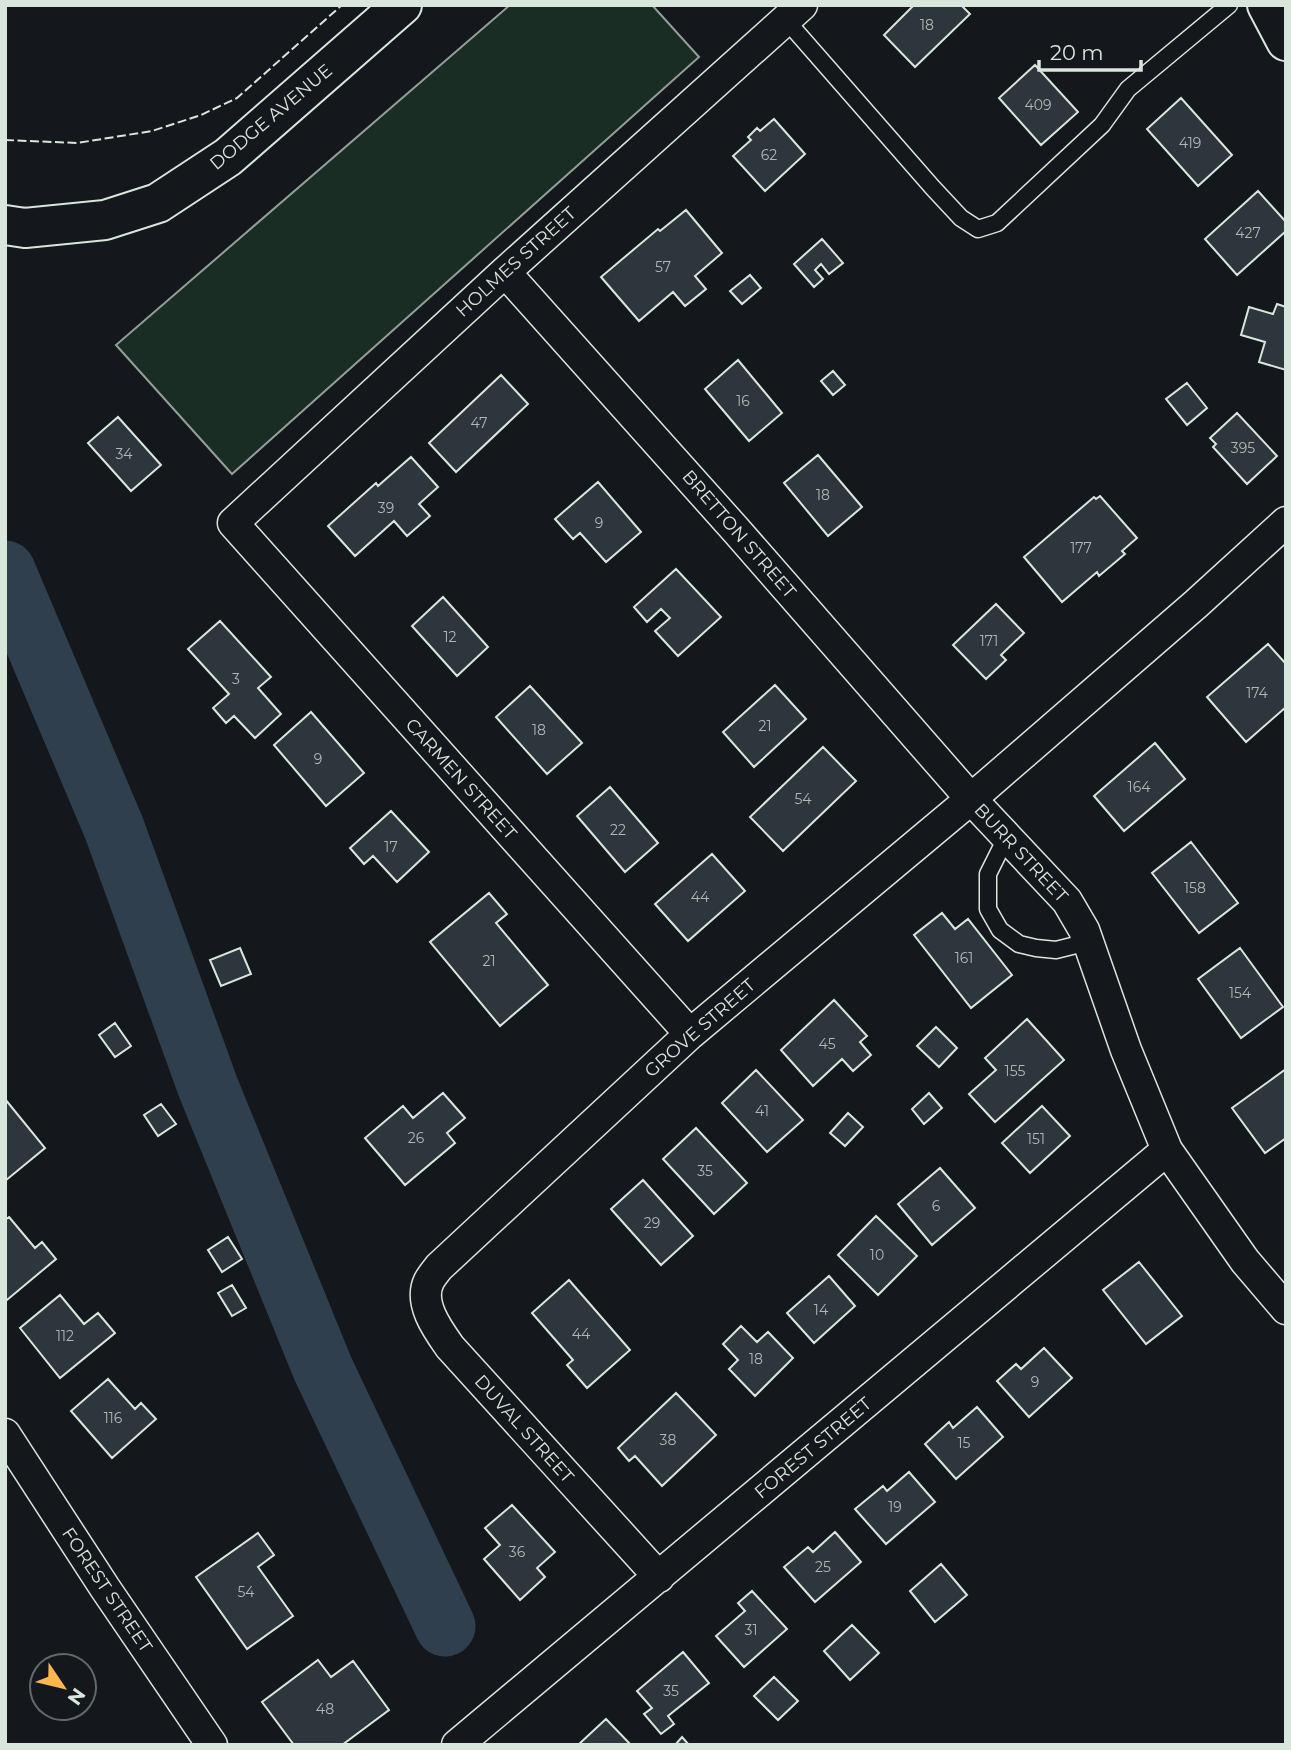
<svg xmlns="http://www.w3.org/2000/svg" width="1291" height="1750" font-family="Montserrat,sans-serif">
  <rect width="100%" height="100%" fill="#14181c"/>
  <path fill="#1a2d24" stroke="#939e99" stroke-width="2" d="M 510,5 L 652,5 L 699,57 L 232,474 L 116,345 Z"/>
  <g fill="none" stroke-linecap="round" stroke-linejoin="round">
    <path stroke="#2f3f4d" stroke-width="61" d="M 5,571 L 114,828 L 208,1087 L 323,1369 L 445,1626"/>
  </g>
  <path fill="#2c363c" stroke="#d8e6dc" stroke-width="2" d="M 914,5 L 961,5 L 970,14 L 915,67 L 884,35 Z
    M 1035,65 L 1078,112 L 1041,145 L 999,98 Z
    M 1181,98 L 1232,155 L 1198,186 L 1147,129 Z
    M 774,119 L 805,154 L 765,191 L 733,156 L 751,140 L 748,137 L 757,128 L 760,131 Z
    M 1258,191 L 1286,222 L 1286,231 L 1237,275 L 1205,239 Z
    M 686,210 L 722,253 L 695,276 L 706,289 L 685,306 L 673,292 L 639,321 L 601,277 L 658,229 L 660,231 Z
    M 822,239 L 843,263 L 829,274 L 821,264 L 815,270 L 823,279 L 814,287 L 794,264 Z
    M 750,275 L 761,288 L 742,304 L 730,291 Z
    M 1277,304 L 1286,307 L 1286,370 L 1259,362 L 1265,342 L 1241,335 L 1249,307 L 1273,314 Z
    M 738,360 L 782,413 L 749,441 L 705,389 Z
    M 833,371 L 845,385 L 833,395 L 821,381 Z
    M 501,375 L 528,404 L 456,472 L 429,443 Z
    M 1187,383 L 1207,408 L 1187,425 L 1166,399 Z
    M 1237,413 L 1277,456 L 1247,484 L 1213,447 L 1216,444 L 1210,438 Z
    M 118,417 L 161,465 L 131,491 L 88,443 Z
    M 818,455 L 862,507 L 828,536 L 784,483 Z
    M 411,457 L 438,487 L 419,504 L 430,516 L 407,536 L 394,521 L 355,556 L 328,526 L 376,483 L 378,486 Z
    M 598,482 L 641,532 L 606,562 L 580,533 L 573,539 L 555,519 Z
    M 1100,496 L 1137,538 L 1122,551 L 1125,554 L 1099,576 L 1097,572 L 1062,602 L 1024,557 L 1094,497 L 1096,499 Z
    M 676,569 L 721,617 L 678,656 L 655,631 L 670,618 L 661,609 L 647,622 L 634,607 Z
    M 443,597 L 488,647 L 457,676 L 412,626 Z
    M 996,604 L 1024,633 L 1001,655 L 1006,660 L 986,679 L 953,645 Z
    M 220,621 L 271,677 L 258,688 L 281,714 L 255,738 L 234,716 L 226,723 L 213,708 L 229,694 L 188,649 Z
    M 1268,644 L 1286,664 L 1286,707 L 1246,742 L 1207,697 Z
    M 775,685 L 806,719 L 754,767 L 723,732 Z
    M 530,686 L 582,743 L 547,774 L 496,717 Z
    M 311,712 L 364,773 L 326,806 L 274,745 Z
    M 1155,743 L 1185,779 L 1124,831 L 1094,796 Z
    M 823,747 L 856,781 L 783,851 L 750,817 Z
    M 610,787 L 658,843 L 625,872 L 577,816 Z
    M 391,811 L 429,852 L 397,882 L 373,856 L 364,864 L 350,848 Z
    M 1191,842 L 1238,903 L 1199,933 L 1152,873 Z
    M 712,854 L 745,891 L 688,941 L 655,904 Z
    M 489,893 L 507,914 L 496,923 L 548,985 L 500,1026 L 430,942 Z
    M 942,913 L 955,929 L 968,919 L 1012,975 L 971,1008 L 914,935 Z
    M 240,948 L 251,974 L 221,986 L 210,960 Z
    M 1240,948 L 1283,1007 L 1241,1038 L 1198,979 Z
    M 834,1000 L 867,1036 L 860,1042 L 871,1055 L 853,1071 L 842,1059 L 813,1086 L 781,1050 Z
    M 1027,1019 L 1064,1060 L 995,1122 L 969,1094 L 996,1070 L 985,1058 Z
    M 115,1023 L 131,1046 L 115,1057 L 99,1035 Z
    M 936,1027 L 957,1048 L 939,1067 L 917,1046 Z
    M 1286,1069 L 1286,1138 L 1265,1153 L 1232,1108 Z
    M 756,1070 L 803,1120 L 767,1152 L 722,1103 Z
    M 443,1093 L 465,1118 L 447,1133 L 455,1143 L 405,1185 L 365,1138 L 403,1106 L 413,1118 Z
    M 929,1093 L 942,1108 L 924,1124 L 912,1109 Z
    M 5,1099 L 45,1148 L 5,1181 Z
    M 161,1104 L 176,1124 L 158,1136 L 144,1115 Z
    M 1042,1106 L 1070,1136 L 1030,1173 L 1002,1143 Z
    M 848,1113 L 863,1127 L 845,1146 L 830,1133 Z
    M 696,1128 L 747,1183 L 714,1214 L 663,1159 Z
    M 940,1168 L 975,1208 L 932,1245 L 898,1204 Z
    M 643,1180 L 693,1236 L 661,1265 L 611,1209 Z
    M 876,1216 L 917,1256 L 878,1295 L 838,1255 Z
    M 9,1217 L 35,1248 L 42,1242 L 56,1259 L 7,1300 L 5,1298 L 5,1220 Z
    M 228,1237 L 242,1259 L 222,1272 L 208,1250 Z
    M 1139,1262 L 1182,1316 L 1146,1344 L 1103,1290 Z
    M 829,1276 L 855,1306 L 814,1343 L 787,1313 Z
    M 569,1280 L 630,1350 L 587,1388 L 567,1365 L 573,1360 L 532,1313 Z
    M 232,1285 L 246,1308 L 232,1316 L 218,1293 Z
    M 60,1295 L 84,1324 L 98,1313 L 115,1333 L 60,1378 L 20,1328 Z
    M 741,1326 L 757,1342 L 768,1332 L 793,1358 L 755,1396 L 729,1369 L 738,1360 L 723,1344 Z
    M 1044,1348 L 1072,1378 L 1029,1417 L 997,1381 L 1016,1364 L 1021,1369 Z
    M 108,1379 L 135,1409 L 141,1403 L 156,1419 L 112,1458 L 71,1411 Z
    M 676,1393 L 716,1435 L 662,1486 L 635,1456 L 629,1461 L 618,1448 Z
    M 977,1407 L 1003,1437 L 956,1479 L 925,1444 L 949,1422 L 953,1428 Z
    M 909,1472 L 935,1502 L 886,1544 L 855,1509 L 883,1486 L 887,1491 Z
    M 512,1505 L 555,1552 L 537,1568 L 545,1577 L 520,1600 L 484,1559 L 500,1545 L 485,1528 Z
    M 835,1532 L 861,1562 L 815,1602 L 784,1567 L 808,1547 L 813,1552 Z
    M 258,1533 L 274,1555 L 258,1567 L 293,1616 L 247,1649 L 196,1577 Z
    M 941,1564 L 967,1595 L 935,1622 L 910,1591 Z
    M 752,1591 L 787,1629 L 744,1667 L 716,1636 L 745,1611 L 738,1603 Z
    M 852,1625 L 879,1653 L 850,1680 L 824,1651 Z
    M 683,1652 L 709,1683 L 668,1716 L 674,1724 L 661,1734 L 644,1714 L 652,1708 L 637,1691 Z
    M 318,1660 L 331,1677 L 353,1661 L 389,1710 L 342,1745 L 294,1745 L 262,1702 Z
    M 774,1677 L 798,1701 L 778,1720 L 754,1696 Z
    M 606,1719 L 631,1745 L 578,1745 Z
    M 682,1737 L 689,1745 L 675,1745 Z"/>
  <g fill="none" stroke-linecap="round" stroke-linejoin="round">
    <g stroke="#d8e6dc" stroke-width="19">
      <path id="lane" d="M 786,20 L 933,188 L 961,218 L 978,229 L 997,223 L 1102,125 L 1128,89 L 1229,5
        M 1007,836 L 988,874 L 988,909 L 1000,930 L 1019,944 L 1036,948 L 1056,950 L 1088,942"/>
    </g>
    <g stroke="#d8e6dc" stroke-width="33">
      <path id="street" d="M 505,272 L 735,529 L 971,799 L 1067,901 L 1084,930 L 1126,1050 L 1167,1150 L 1245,1261 L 1286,1309
        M 690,1034 L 233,523 L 505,272 L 802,5
        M 5,1434 L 105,1588 L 212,1745
        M 659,1577 L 450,1347 C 438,1330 418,1303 429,1281 C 431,1277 435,1272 439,1267 L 690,1034 L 971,799 L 1196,604 L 1286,522
        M 457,1745 L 1167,1150"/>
    </g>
    <g stroke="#d8e6dc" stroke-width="42">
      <path id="secondary" d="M 1267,5 L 1286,41
        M 5,225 L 25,228 L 105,220 L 158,203 L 228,157 L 402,5"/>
    </g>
    <use href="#lane" stroke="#14181c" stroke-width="16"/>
    <use href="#street" stroke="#14181c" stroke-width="30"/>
    <use href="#secondary" stroke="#14181c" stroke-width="38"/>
    <path stroke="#d8e6dc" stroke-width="2" stroke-dasharray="9 3.5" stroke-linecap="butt" d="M 5,140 L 77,143 L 152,131 L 201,115 L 237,98 L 342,5"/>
  </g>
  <g text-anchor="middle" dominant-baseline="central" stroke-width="5" stroke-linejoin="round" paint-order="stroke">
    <g font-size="14" fill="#adbab4">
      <text x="927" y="25">18</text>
      <text x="1038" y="105">409</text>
      <text x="1190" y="143">419</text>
      <text x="769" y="155">62</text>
      <text x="1248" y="233">427</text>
      <text x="663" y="267">57</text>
      <text x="743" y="401">16</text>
      <text x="479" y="423">47</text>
      <text x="1243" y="448">395</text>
      <text x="124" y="454">34</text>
      <text x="823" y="495">18</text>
      <text x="386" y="508">39</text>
      <text x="599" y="523">9</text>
      <text x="1081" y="548">177</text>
      <text x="450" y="637">12</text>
      <text x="989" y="641">171</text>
      <text x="236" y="679">3</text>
      <text x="1257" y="693">174</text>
      <text x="765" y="726">21</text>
      <text x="539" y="730">18</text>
      <text x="318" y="759">9</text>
      <text x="1139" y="787">164</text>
      <text x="803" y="799">54</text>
      <text x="618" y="830">22</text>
      <text x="391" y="847">17</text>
      <text x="1195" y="888">158</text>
      <text x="700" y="897">44</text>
      <text x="964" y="958">161</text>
      <text x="489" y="961">21</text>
      <text x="1240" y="993">154</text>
      <text x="827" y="1044">45</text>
      <text x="1015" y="1071">155</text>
      <text x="762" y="1111">41</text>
      <text x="416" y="1138">26</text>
      <text x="1036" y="1139">151</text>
      <text x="705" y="1171">35</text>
      <text x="936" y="1206">6</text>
      <text x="652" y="1223">29</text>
      <text x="877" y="1255">10</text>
      <text x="821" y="1310">14</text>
      <text x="581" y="1334">44</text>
      <text x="65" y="1336">112</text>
      <text x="756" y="1359">18</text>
      <text x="1035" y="1382">9</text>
      <text x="113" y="1418">116</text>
      <text x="668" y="1440">38</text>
      <text x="964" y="1443">15</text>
      <text x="895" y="1507">19</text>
      <text x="517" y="1552">36</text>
      <text x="823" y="1567">25</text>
      <text x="246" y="1592">54</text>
      <text x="751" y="1630">31</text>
      <text x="671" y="1691">35</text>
      <text x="325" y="1709">48</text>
    </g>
    <g font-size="18" fill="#d8e6dc" stroke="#14181c">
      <text transform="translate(271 117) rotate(-40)">DODGE AVENUE</text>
      <text transform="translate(516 262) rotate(-42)">HOLMES STREET</text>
      <text transform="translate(739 534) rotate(49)">BRETTON STREET</text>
      <text transform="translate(461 779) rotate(48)">CARMEN STREET</text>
      <text transform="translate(1021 853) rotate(47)">BURR STREET</text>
      <text transform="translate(700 1028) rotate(-41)">GROVE STREET</text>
      <text transform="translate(524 1429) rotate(48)">DUVAL STREET</text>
      <text transform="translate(813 1448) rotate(-40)">FOREST STREET</text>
      <text transform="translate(107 1590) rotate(56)">FOREST STREET</text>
    </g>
  </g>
  <rect width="1291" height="1750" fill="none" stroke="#d8e6dc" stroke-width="14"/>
  <g transform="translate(63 1687) rotate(125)"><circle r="33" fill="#14181c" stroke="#626a69" stroke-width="2"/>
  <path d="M0-5L12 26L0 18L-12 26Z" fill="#ffb74d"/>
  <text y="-10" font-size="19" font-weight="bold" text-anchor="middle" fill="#d8e6dc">N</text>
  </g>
  <path d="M1039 60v10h102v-10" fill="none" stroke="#d8e6dc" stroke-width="3.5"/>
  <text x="1050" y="60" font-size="21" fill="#d8e6dc" stroke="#14181c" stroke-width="5" paint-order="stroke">20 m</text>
</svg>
